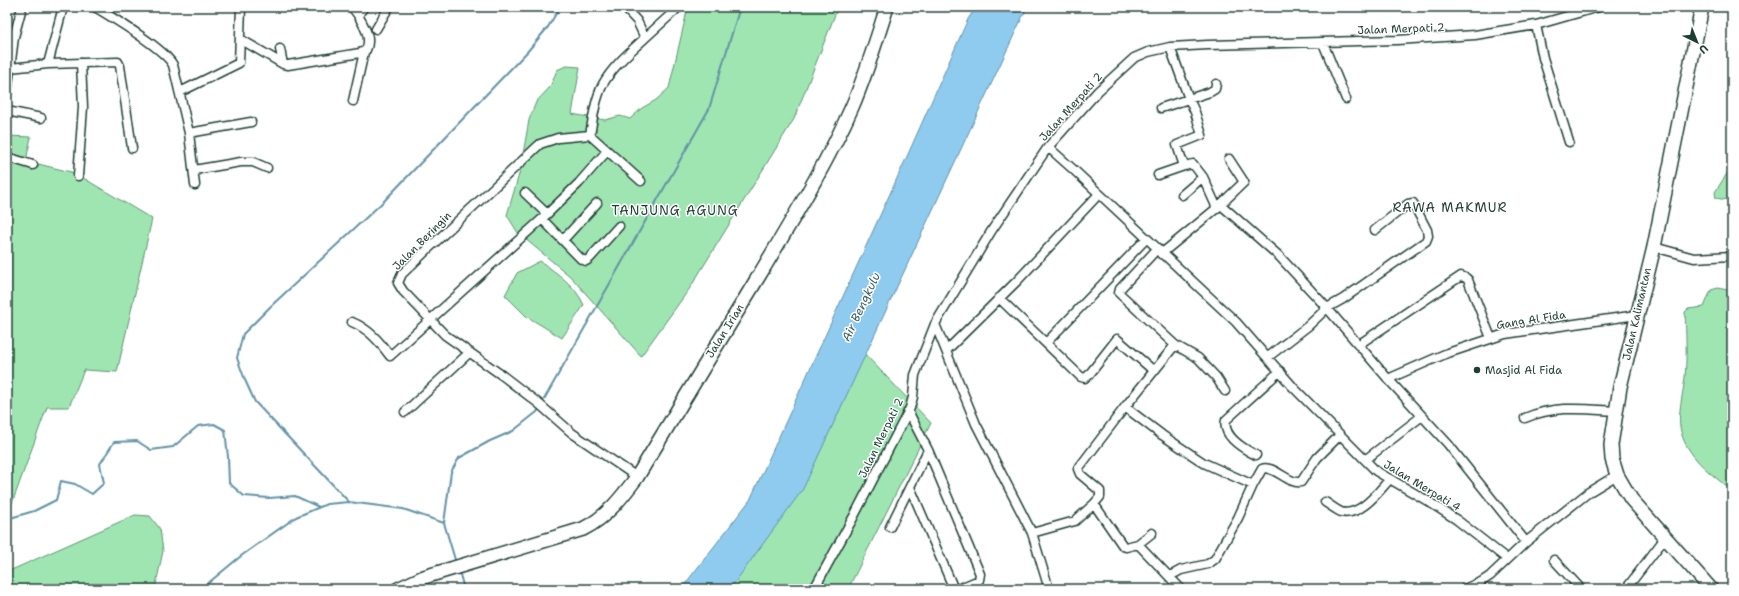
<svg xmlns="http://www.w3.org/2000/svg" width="1739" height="596" font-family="'Shantell Sans',sans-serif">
  <rect width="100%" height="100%" fill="#fff"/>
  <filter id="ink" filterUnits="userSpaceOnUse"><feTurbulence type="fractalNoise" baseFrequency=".025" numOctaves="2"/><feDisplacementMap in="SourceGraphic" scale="8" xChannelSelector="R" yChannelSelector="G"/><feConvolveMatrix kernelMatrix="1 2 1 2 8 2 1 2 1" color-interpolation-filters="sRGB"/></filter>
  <g filter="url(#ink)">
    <path fill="#9fe5b2" stroke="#5f9173" d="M 688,7 L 838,7 L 794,119 L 690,288 L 641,356 L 571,277 L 518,233 L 507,215 L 520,171 L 529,120 L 536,102 L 550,87 L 557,70 L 566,66 L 580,67 L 572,114 L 605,120 L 620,116 L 630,119 L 642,108 L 656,100 L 669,88 Z
      M 7,136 L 31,137 L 26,161 L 75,173 L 152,219 L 117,372 L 84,370 L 69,407 L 47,407 L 10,509 L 7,509 Z
      M 1732,166 L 1732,201 L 1716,198 L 1715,192 Z
      M 540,261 C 558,274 575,285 584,305 L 562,338 L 526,316 L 505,295 L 517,273 Z
      M 1718,288 L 1732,291 L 1732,491 C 1718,479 1700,467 1690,451 C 1672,426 1682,404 1685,377 C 1687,356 1686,334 1685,312 L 1688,309 L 1704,307 L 1711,290 Z
      M 859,348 L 931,423 L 848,589 L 708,589 Z
      M 135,515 L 150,516 L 160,529 L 163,551 L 155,589 L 7,589 L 7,572 Z"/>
    <path fill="#8fcbef" stroke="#6292a4" d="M 976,7 L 1027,7 L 803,489 L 730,589 L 679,589 L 685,584 L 750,500 L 909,152 L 968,19 Z"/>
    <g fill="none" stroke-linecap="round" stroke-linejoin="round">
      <path stroke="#6292a4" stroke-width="2" d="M 542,403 L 709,109 L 740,7
        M 7,519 L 34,511 L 56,500 L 61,481 L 75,484 L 92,494 L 104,483 L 100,464 L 114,442 L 137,441 L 151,450 L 173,447 L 198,426 L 214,424 L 225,430 L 228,457 L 229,483 L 244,496 L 269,498 L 295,496 L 319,507
        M 444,523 L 403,509 L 349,502 L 255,402 L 245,380 L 237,358 L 243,334 L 271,306 L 384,201 L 527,52 L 548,27 L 560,7
        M 456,563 L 444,523 L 451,472 L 459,458 L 490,441 L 513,431 L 537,412 L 540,407
        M 459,571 L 464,589
        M 201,589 L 241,556 L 296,517 L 327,504 L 349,502"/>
      <g stroke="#1f3d34" stroke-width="11">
        <path id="street" d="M 95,7 C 113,18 164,48 173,65 L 189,133 L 195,185
          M 352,7 L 358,15 L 364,7
          M 624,7 L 637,21 L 645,38 C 630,52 613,66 603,84 C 595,100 593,118 590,135 L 558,138 L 540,144 L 429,248 L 402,274 L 398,283 L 403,291 L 445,335 L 503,376 L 538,403 L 572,433 L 637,477
          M 1536,25 L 1543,58 L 1569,142
          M 376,29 L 389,7
          M 645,38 L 679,7
          M 240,39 L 283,64 L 288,65 L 360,53 L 366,50 C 372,38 364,26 358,15
          M 1323,43 L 1346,99
          M 1170,47 L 1189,99 L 1195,112 L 1202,135 L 1177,145 L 1184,166 L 1193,164 L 1203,177
          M 280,49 L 283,64
          M 48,64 L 63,7
          M 10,68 L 48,64 L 118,62 L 120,66 L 132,148
          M 180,92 L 239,63 L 241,7
          M 7,93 L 14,37 L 22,7
          M 353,101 L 364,52
          M 1161,108 L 1210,92 L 1215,89 L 1216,84
          M 7,111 L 41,118
          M 189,133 L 251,122
          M 590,135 L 641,181
          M 1048,147 L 1075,171 L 1236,322 L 1293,387 L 1376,471 L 1426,500 L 1457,520 L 1507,559
          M 7,157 L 33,165
          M 194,170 L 241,162 L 253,162 L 267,168
          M 1158,175 L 1184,166
          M 78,176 L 83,107 L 81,63
          M 525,193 L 547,214
          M 1182,195 L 1203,177 L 1217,208
          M 1220,204 L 1279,256 L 1327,308 L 1388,379 L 1448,444 L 1526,542
          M 542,219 L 581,259 L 586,261 L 590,258 L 619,226
          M 563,240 L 597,203
          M 1654,247 L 1694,258 L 1732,256
          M 1157,249 L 1120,289 L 1119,293 L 1175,345 L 1198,358 L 1216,377 L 1225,391
          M 1161,254 L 1217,208 L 1244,182 L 1229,159
          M 999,298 L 1081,377 L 1085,378 L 1088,376 L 1117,339 L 1154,371
          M 352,322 C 369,329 379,341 390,356 L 542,219 L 579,183 L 607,151
          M 935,324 L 946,351
          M 1046,343 L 1146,239
          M 1175,345 L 1125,407 L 1078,469 L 1080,474 L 1100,491 L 1100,497 L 1094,504 L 1123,546 L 1126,547 L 1138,544 L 1181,589
          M 1358,345 L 1461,276 L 1466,278 L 1468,280 L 1491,338
          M 1268,357 L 1308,326 L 1327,308 L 1343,299 L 1426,241 L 1428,236 L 1427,230 L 1413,203 L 1408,204 L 1375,230
          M 1388,379 L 1445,354 L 1505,334 L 1637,315
          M 1125,407 L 1162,435 L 1204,463 L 1253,485
          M 908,411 L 928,450 L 980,574 L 979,580 L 958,589 L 953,587 L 910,487
          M 405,412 L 469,353
          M 1525,418 C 1556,405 1583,409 1616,411
          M 1256,455 C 1244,449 1222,436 1226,420 L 1280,371
          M 1365,460 L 1422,416
          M 1325,502 C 1330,505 1336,510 1341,512 C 1360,517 1378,492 1389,480
          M 890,527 L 928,450
          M 1032,533 L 1075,521 L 1094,504
          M 1138,544 L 1152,533
          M 1554,560 L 1581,589
          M 1170,576 L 1181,570 L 1208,564 L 1215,559 L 1238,518 L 1253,485 L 1262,469 C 1273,464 1289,485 1301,482 L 1317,458 L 1340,435
          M 814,589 L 853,518 L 910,408 L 913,397 L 915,375 L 935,324 L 992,230 L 1048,147 L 1098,91 L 1134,58 L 1148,52 L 1170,47 L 1208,45 L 1397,40 L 1475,35 L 1536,25 L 1599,7
          M 1049,589 L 1032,533 L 976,424 L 946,351 L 1017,281 L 1099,194
          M 1464,589 L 1481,582 L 1490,576 L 1526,542 L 1589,492 L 1617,475
          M 1626,589 L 1665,538"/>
      </g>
      <g stroke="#1f3d34" stroke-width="16">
        <path id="primary" d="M 1702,7 L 1654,247 L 1620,387 L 1611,445 L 1612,459 L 1617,475 L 1631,499 L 1711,589
          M 398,589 L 424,577 L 583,529 C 607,517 622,497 637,477 C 678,409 719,342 760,274 C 792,220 826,165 852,107 C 866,75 876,41 887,7"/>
      </g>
      <use href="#street" stroke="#fff" stroke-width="8"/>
      <use href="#primary" stroke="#fff" stroke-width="13"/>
    </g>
  </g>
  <circle fill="#1f3d34" stroke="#fff" stroke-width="1.5" cx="1477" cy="370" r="4"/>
  <g text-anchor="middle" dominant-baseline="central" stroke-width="3" stroke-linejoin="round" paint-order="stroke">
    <g font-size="11" fill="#1f3d34" stroke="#fff">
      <text transform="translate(1401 29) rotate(-2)">Jalan Merpati 2</text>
      <text transform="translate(1071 107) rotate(-48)">Jalan Merpati 2</text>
      <text transform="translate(422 241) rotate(-45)">Jalan Beringin</text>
      <text transform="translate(1637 314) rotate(-77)">Jalan Kalimantan</text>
      <text transform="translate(1531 320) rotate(-9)">Gang Al Fida</text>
      <text transform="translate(725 331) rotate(-58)">Jalan Irian</text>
      <text transform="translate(881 438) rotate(-64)">Jalan Merpati 2</text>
      <text transform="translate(1422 486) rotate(31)">Jalan Merpati 4</text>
    </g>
    <g font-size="11" fill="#1f3d34" stroke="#fff" text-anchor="start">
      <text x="1485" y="370">Masjid Al Fida</text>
    </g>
    <g font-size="12" font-style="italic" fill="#3b6063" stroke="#fff">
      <text transform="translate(861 307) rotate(-65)">Air Bengkulu</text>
    </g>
    <g font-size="13" letter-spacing="1" fill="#1f3d34" stroke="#fff">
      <text x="1450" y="207">RAWA MAKMUR</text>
      <text x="675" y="210">TANJUNG AGUNG</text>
    </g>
  </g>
  <rect width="1739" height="596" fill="none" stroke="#fff" stroke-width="24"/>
  <rect x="12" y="12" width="1715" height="572" fill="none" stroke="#1f3d34" stroke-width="1.5" filter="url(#ink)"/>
  <g transform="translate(1697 42) rotate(137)" stroke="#ffffff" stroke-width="3" paint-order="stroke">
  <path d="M0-3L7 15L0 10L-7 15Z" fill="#1f3d34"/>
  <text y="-6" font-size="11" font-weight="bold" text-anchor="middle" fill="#1f3d34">U</text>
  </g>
</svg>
